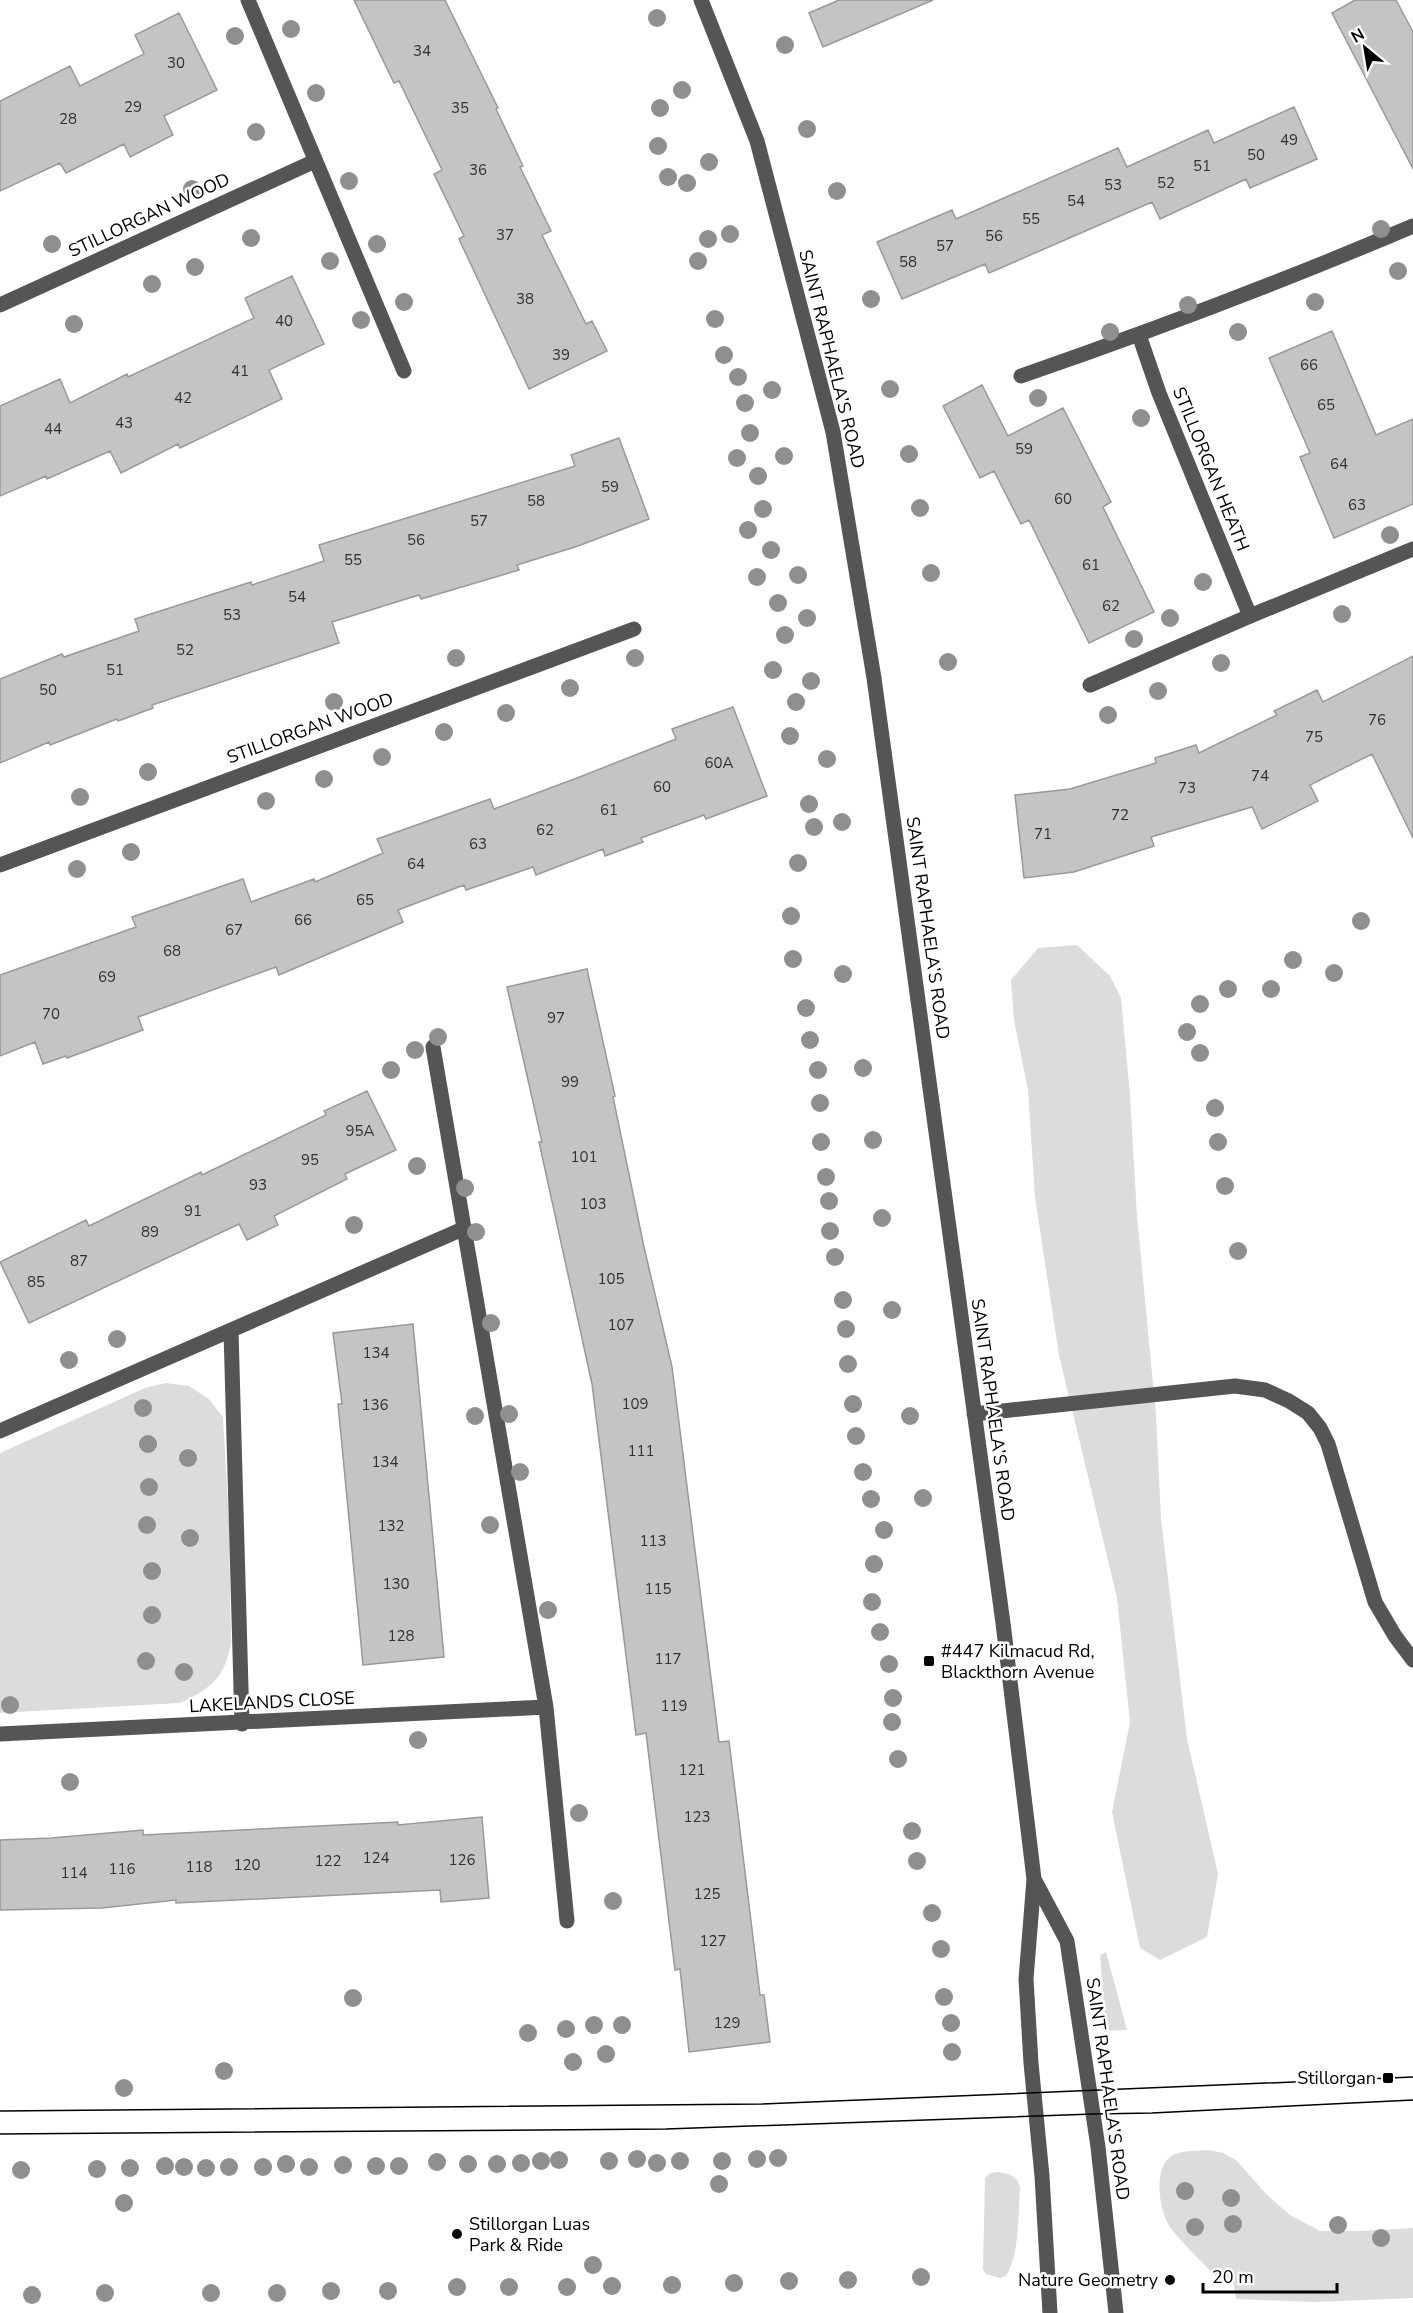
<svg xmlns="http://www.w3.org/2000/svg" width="1413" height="2313" font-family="'Nunito Sans',sans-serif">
  <rect width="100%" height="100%" fill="#fff"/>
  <path fill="#dcdcdc" d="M 1077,945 L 1110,976 L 1121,998 L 1130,1095 L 1137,1216 L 1156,1415 L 1161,1519 L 1187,1739 L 1218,1874 L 1207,1937 L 1160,1960 L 1140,1948 L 1112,1812 L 1130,1722 L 1117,1598 L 1059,1355 L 1035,1197 L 1028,1090 L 1014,1020 L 1011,980 L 1038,948 Z
    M 166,1383 L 189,1386 L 209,1399 L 223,1417 L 229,1522 L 231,1643 C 225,1677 211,1689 180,1703 L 0,1713 L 0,1453 L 145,1388 Z
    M 1106,1952 L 1127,2030 L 1106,2031 L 1100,1955 Z
    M 1209,2150 L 1223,2153 L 1236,2160 L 1269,2197 L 1290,2215 L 1320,2231 L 1360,2231 L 1413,2228 L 1413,2298 L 1314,2302 L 1236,2299 L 1234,2284 C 1230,2283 1224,2282 1221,2280 C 1214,2276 1174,2234 1170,2227 C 1159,2211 1152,2166 1173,2155 C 1183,2150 1198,2151 1209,2150 Z
    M 998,2172 C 1010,2174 1017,2175 1020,2188 C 1018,2216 1020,2252 1006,2276 L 1000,2278 L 986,2274 L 983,2269 L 985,2178 L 990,2173 Z"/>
  <path fill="#c4c4c4" stroke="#999" stroke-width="1.5" d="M 354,0 L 445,0 L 498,108 L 496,109 L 523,166 L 520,167 L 551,231 L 542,235 L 586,324 L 592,321 L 607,351 L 529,389 L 459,239 L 464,236 L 434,174 L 442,170 L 399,81 L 394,83 Z
    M 839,0 L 933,0 L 823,47 L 809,13 Z
    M 1355,0 L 1396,0 L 1413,32 L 1413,169 L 1332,13 Z
    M 179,13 L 217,90 L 164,116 L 173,135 L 130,157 L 124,144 L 66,173 L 60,163 L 0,191 L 0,101 L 70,66 L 80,86 L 144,54 L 135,35 Z
    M 1294,107 L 1317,159 L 1250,188 L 1246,179 L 1160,219 L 1152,202 L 989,273 L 985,264 L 902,299 L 877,242 L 952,210 L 956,219 L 1118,148 L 1127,167 L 1208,130 L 1214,143 Z
    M 292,276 L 324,344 L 269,370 L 282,399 L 180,448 L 178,444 L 121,473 L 110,451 L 47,479 L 46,476 L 0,496 L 0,406 L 60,379 L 70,403 L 127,374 L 128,377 L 254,318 L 245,298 Z
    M 1332,331 L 1376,435 L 1413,419 L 1413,504 L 1334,538 L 1300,457 L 1310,453 L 1269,358 Z
    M 982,385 L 1008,436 L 1063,408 L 1111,502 L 1103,507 L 1154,612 L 1089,643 L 1029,520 L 1021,524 L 994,471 L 980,478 L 943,406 Z
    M 619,438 L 649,519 L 578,546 L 517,565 L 519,570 L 421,599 L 419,595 L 332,622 L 339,643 L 152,705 L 153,708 L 118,721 L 117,719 L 50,745 L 49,742 L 0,763 L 0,679 L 62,654 L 64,657 L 139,631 L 135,619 L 251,582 L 252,585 L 324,561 L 319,545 L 575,466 L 571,455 Z
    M 1413,656 L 1413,838 L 1372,754 L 1310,785 L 1318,801 L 1262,829 L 1252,807 L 1151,837 L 1154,846 L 1074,872 L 1024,878 L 1015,795 L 1070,789 L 1156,763 L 1155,758 L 1196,745 L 1199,753 L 1277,715 L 1274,711 L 1317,690 L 1323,702 Z
    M 733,707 L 767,796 L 706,819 L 704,815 L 641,838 L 643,842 L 605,856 L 603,849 L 536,875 L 533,867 L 466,890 L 464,885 L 398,910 L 403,922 L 279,975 L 276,967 L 138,1017 L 143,1030 L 67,1058 L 66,1056 L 43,1064 L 35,1042 L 0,1056 L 0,975 L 136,927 L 132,917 L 243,879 L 251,902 L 314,879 L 315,882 L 383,853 L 377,839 L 490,799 L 494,809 L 577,778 L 676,739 L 672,729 Z
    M 587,969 L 615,1096 L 613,1097 L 644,1247 L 672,1367 L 719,1742 L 729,1741 L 760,1995 L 764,1995 L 770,2042 L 689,2052 L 680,1969 L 675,1970 L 646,1733 L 636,1735 L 592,1384 L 539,1142 L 542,1142 L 507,987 Z
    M 367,1091 L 396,1150 L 345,1174 L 347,1179 L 274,1216 L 278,1225 L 247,1240 L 239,1224 L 29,1323 L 0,1262 L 86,1220 L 89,1226 L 201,1172 L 202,1175 L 326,1115 L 324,1111 Z
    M 413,1324 L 444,1657 L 363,1665 L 338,1404 L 342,1404 L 333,1333 Z
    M 482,1817 L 489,1898 L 441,1902 L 440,1890 L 176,1903 L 176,1900 L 102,1908 L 0,1910 L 0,1840 L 51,1838 L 143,1830 L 143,1835 L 398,1822 L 398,1825 Z"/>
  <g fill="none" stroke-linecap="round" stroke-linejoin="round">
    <path stroke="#555" stroke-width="15" d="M 248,0 L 404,371
      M 701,0 L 757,141 L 833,432 L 874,678 L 1003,1623 L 1034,1879 L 1026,1979 L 1031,2063 L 1042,2176 L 1050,2313
      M 0,305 L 315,161
      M 1139,335 L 1159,393 L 1250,616
      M 1021,376 C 1154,330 1284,281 1413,226
      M 1090,685 L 1250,616 L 1413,549
      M 0,865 L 634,629
      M 433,1047 L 546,1707 L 567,1921
      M 231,1331 L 242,1724
      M 974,1414 L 1235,1386 L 1265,1390 L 1289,1401 L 1308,1413 L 1320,1428 L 1328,1444 L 1375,1602 L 1395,1636 L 1413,1660
      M 0,1431 L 465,1228
      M 0,1734 L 546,1707
      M 1034,1879 L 1067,1941 L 1098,2147 L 1116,2313"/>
    <path stroke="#000" stroke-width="1.5" d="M 0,2111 L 762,2104 L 1413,2077
      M 0,2134 L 666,2129 L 1093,2114 L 1152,2113 L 1413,2100"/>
  </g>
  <g fill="#8f8f8f">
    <circle cx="657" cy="18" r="9"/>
    <circle cx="291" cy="29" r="9"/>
    <circle cx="235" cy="36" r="9"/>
    <circle cx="785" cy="45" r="9"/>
    <circle cx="682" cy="90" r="9"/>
    <circle cx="316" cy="93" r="9"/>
    <circle cx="660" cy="108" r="9"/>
    <circle cx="807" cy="129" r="9"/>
    <circle cx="256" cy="132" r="9"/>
    <circle cx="658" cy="146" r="9"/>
    <circle cx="709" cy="162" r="9"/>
    <circle cx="668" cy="177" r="9"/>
    <circle cx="349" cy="181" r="9"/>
    <circle cx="687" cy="183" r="9"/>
    <circle cx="192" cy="189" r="9"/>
    <circle cx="837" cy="191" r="9"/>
    <circle cx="1381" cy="229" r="9"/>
    <circle cx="730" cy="234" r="9"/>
    <circle cx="251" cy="238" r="9"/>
    <circle cx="708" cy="239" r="9"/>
    <circle cx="52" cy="244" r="9"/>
    <circle cx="377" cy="244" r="9"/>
    <circle cx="330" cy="261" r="9"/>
    <circle cx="698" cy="261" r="9"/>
    <circle cx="195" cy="267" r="9"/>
    <circle cx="1398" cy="271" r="9"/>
    <circle cx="152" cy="284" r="9"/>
    <circle cx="871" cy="299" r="9"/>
    <circle cx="404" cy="302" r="9"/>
    <circle cx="1315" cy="302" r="9"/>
    <circle cx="1188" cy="305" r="9"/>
    <circle cx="715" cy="319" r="9"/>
    <circle cx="361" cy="320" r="9"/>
    <circle cx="74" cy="324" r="9"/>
    <circle cx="1110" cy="332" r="9"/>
    <circle cx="1238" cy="332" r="9"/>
    <circle cx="724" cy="355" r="9"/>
    <circle cx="738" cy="377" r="9"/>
    <circle cx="890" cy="389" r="9"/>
    <circle cx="772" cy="390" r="9"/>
    <circle cx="1038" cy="398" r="9"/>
    <circle cx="745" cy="403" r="9"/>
    <circle cx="1141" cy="418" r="9"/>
    <circle cx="750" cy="433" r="9"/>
    <circle cx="909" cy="454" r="9"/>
    <circle cx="784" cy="456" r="9"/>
    <circle cx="737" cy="458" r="9"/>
    <circle cx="758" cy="476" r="9"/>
    <circle cx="920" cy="508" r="9"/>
    <circle cx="763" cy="509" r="9"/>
    <circle cx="748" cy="530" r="9"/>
    <circle cx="1390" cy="535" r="9"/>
    <circle cx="771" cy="550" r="9"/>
    <circle cx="931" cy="573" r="9"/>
    <circle cx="798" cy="575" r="9"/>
    <circle cx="757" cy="577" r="9"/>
    <circle cx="1203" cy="582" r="9"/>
    <circle cx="778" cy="603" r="9"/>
    <circle cx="1342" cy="614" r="9"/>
    <circle cx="807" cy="618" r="9"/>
    <circle cx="1170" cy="618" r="9"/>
    <circle cx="785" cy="635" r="9"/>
    <circle cx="1134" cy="639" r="9"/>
    <circle cx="456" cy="658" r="9"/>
    <circle cx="635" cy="658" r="9"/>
    <circle cx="948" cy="662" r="9"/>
    <circle cx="1221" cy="663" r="9"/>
    <circle cx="773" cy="670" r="9"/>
    <circle cx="811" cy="681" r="9"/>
    <circle cx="570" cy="688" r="9"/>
    <circle cx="1158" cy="691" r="9"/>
    <circle cx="334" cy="702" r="9"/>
    <circle cx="796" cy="702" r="9"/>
    <circle cx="506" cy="713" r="9"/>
    <circle cx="1108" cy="715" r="9"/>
    <circle cx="444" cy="732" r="9"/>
    <circle cx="790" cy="736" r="9"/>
    <circle cx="382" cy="757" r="9"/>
    <circle cx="827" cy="759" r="9"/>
    <circle cx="148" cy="772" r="9"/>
    <circle cx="324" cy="779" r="9"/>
    <circle cx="80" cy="797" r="9"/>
    <circle cx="266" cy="801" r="9"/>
    <circle cx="809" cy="804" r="9"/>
    <circle cx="842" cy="822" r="9"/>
    <circle cx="814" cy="827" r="9"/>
    <circle cx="131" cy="852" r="9"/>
    <circle cx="798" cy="863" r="9"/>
    <circle cx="77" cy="869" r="9"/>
    <circle cx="791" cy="916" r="9"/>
    <circle cx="1361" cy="921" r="9"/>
    <circle cx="793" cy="959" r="9"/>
    <circle cx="1293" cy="960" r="9"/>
    <circle cx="1334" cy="973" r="9"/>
    <circle cx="843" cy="974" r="9"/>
    <circle cx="1228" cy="989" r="9"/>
    <circle cx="1271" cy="989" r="9"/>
    <circle cx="1200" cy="1004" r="9"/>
    <circle cx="806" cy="1008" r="9"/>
    <circle cx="1187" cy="1032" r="9"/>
    <circle cx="438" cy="1037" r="9"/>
    <circle cx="810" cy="1040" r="9"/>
    <circle cx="415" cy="1050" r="9"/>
    <circle cx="1200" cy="1053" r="9"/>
    <circle cx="863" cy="1068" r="9"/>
    <circle cx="391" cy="1070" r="9"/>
    <circle cx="818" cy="1070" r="9"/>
    <circle cx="820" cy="1103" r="9"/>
    <circle cx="1215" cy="1108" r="9"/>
    <circle cx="873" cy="1140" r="9"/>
    <circle cx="821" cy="1142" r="9"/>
    <circle cx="1218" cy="1142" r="9"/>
    <circle cx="417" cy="1166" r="9"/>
    <circle cx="826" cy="1177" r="9"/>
    <circle cx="1225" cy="1186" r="9"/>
    <circle cx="465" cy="1188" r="9"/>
    <circle cx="829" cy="1201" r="9"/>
    <circle cx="882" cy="1218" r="9"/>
    <circle cx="354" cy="1225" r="9"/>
    <circle cx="830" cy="1231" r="9"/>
    <circle cx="476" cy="1232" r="9"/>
    <circle cx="1238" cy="1251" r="9"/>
    <circle cx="835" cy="1257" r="9"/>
    <circle cx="843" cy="1300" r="9"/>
    <circle cx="892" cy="1310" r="9"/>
    <circle cx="491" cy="1323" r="9"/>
    <circle cx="846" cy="1329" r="9"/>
    <circle cx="117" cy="1339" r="9"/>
    <circle cx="69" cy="1360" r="9"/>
    <circle cx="848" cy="1364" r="9"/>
    <circle cx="853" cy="1404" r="9"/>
    <circle cx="143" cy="1408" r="9"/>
    <circle cx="509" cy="1414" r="9"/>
    <circle cx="475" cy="1416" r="9"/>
    <circle cx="910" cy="1416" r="9"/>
    <circle cx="856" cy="1436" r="9"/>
    <circle cx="148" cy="1444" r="9"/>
    <circle cx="188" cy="1458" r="9"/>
    <circle cx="520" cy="1472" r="9"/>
    <circle cx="863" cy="1472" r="9"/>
    <circle cx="149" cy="1487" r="9"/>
    <circle cx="923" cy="1498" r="9"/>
    <circle cx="871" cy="1499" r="9"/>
    <circle cx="147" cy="1525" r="9"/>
    <circle cx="490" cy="1525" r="9"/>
    <circle cx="884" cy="1530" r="9"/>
    <circle cx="190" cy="1538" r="9"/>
    <circle cx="874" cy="1564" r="9"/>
    <circle cx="152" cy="1571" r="9"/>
    <circle cx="872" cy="1602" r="9"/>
    <circle cx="548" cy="1610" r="9"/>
    <circle cx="152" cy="1615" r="9"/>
    <circle cx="880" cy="1632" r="9"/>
    <circle cx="146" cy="1661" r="9"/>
    <circle cx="889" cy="1664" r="9"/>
    <circle cx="184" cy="1672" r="9"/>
    <circle cx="893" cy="1698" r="9"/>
    <circle cx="10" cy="1705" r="9"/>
    <circle cx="892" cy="1722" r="9"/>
    <circle cx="418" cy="1740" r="9"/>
    <circle cx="898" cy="1759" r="9"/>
    <circle cx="70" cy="1782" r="9"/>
    <circle cx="579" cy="1813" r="9"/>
    <circle cx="912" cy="1831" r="9"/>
    <circle cx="917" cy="1861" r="9"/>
    <circle cx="613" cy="1901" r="9"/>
    <circle cx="932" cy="1913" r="9"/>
    <circle cx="941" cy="1949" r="9"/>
    <circle cx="944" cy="1997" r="9"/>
    <circle cx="353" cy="1998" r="9"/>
    <circle cx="951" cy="2023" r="9"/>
    <circle cx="594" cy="2025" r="9"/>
    <circle cx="622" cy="2025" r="9"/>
    <circle cx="566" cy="2029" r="9"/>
    <circle cx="528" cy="2033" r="9"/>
    <circle cx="952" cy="2052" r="9"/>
    <circle cx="606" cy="2054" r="9"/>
    <circle cx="573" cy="2062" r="9"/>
    <circle cx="224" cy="2071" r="9"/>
    <circle cx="124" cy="2088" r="9"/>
    <circle cx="778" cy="2158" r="9"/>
    <circle cx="637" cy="2159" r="9"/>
    <circle cx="757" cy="2159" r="9"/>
    <circle cx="559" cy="2160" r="9"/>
    <circle cx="541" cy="2161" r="9"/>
    <circle cx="609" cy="2161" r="9"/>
    <circle cx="680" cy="2161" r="9"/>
    <circle cx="722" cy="2161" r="9"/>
    <circle cx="437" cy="2162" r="9"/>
    <circle cx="521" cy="2163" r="9"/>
    <circle cx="657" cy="2163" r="9"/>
    <circle cx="286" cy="2164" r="9"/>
    <circle cx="468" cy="2164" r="9"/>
    <circle cx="497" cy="2164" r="9"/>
    <circle cx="343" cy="2165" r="9"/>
    <circle cx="165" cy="2166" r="9"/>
    <circle cx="376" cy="2166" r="9"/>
    <circle cx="399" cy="2166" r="9"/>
    <circle cx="184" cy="2167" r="9"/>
    <circle cx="229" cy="2167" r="9"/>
    <circle cx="263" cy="2167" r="9"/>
    <circle cx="309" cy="2167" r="9"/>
    <circle cx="130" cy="2168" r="9"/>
    <circle cx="206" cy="2168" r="9"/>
    <circle cx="97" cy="2169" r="9"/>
    <circle cx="21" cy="2170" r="9"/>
    <circle cx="719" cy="2184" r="9"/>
    <circle cx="1185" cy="2191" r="9"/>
    <circle cx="1231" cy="2198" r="9"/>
    <circle cx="124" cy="2203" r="9"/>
    <circle cx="1233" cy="2224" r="9"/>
    <circle cx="1338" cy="2225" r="9"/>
    <circle cx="1195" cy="2227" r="9"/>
    <circle cx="1381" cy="2238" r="9"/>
    <circle cx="593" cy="2265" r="9"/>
    <circle cx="921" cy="2277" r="9"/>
    <circle cx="848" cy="2280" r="9"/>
    <circle cx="789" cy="2281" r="9"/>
    <circle cx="734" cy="2283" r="9"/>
    <circle cx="672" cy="2285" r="9"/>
    <circle cx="612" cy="2286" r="9"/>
    <circle cx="457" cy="2287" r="9"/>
    <circle cx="509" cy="2287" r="9"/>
    <circle cx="567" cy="2287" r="9"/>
    <circle cx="331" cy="2291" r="9"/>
    <circle cx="388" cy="2291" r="9"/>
    <circle cx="105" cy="2293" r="9"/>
    <circle cx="211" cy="2293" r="9"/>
    <circle cx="277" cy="2293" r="9"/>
    <circle cx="32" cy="2295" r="9"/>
  </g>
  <g fill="#000" stroke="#fff" stroke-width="2">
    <rect x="923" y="1655" width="12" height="12" rx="3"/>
    <rect x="1382" y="2072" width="12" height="12" rx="3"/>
    <circle cx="457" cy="2234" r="6"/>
    <circle cx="1170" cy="2280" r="6"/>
  </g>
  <g text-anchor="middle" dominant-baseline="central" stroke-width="5" stroke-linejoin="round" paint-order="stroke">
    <g font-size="15" fill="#313131">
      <text x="422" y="51">34</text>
      <text x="176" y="63">30</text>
      <text x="133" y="107">29</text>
      <text x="460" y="108">35</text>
      <text x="68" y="119">28</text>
      <text x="1289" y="140">49</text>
      <text x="1256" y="155">50</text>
      <text x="1202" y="166">51</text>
      <text x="478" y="170">36</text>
      <text x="1166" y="183">52</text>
      <text x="1113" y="185">53</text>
      <text x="1076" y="201">54</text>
      <text x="1031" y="219">55</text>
      <text x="505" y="235">37</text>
      <text x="994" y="236">56</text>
      <text x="945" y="246">57</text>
      <text x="908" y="262">58</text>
      <text x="525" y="299">38</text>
      <text x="284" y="321">40</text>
      <text x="561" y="355">39</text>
      <text x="1309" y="365">66</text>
      <text x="240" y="371">41</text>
      <text x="183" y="398">42</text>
      <text x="1326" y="405">65</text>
      <text x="124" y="423">43</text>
      <text x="53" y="429">44</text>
      <text x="1024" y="449">59</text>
      <text x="1339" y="464">64</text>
      <text x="610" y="487">59</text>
      <text x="1063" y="499">60</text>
      <text x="536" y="501">58</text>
      <text x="1357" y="505">63</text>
      <text x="479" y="521">57</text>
      <text x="416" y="540">56</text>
      <text x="353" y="560">55</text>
      <text x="1091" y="565">61</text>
      <text x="297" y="597">54</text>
      <text x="1111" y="606">62</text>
      <text x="232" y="615">53</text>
      <text x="185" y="650">52</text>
      <text x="115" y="670">51</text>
      <text x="48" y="690">50</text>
      <text x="1377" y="720">76</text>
      <text x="1314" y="737">75</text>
      <text x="719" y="763">60A</text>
      <text x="1260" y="776">74</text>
      <text x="662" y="787">60</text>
      <text x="1187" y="788">73</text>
      <text x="609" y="810">61</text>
      <text x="1120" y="815">72</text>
      <text x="545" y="830">62</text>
      <text x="1043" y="834">71</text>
      <text x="478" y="844">63</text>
      <text x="416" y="864">64</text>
      <text x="365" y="900">65</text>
      <text x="303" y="920">66</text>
      <text x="234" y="930">67</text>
      <text x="172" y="951">68</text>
      <text x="107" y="977">69</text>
      <text x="51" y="1014">70</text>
      <text x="556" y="1018">97</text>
      <text x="570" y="1082">99</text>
      <text x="360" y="1131">95A</text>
      <text x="584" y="1157">101</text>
      <text x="310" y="1160">95</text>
      <text x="258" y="1185">93</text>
      <text x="593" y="1204">103</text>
      <text x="193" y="1211">91</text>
      <text x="150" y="1232">89</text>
      <text x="79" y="1261">87</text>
      <text x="611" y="1279">105</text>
      <text x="36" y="1282">85</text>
      <text x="621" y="1325">107</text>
      <text x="376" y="1353">134</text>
      <text x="635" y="1404">109</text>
      <text x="375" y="1405">136</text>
      <text x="641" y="1451">111</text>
      <text x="385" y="1462">134</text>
      <text x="391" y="1526">132</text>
      <text x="653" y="1541">113</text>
      <text x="396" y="1584">130</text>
      <text x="658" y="1589">115</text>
      <text x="401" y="1636">128</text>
      <text x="668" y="1659">117</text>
      <text x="674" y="1706">119</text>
      <text x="692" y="1770">121</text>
      <text x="697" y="1817">123</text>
      <text x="376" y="1858">124</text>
      <text x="462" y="1860">126</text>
      <text x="328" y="1861">122</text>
      <text x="247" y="1865">120</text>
      <text x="199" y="1867">118</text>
      <text x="122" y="1869">116</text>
      <text x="74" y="1873">114</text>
      <text x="707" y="1894">125</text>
      <text x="713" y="1941">127</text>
      <text x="727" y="2023">129</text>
    </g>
    <g font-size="18" fill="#000" stroke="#fff">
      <text transform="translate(149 215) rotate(-25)">STILLORGAN WOOD</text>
      <text transform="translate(832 359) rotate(76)">SAINT RAPHAELA’S ROAD</text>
      <text transform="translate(1211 469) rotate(68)">STILLORGAN HEATH</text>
      <text transform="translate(310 728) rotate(-20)">STILLORGAN WOOD</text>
      <text transform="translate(928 928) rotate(82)">SAINT RAPHAELA’S ROAD</text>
      <text transform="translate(993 1410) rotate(82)">SAINT RAPHAELA’S ROAD</text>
      <text transform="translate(272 1702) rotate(-3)">LAKELANDS CLOSE</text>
      <text transform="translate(1108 2089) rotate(82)">SAINT RAPHAELA’S ROAD</text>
    </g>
    <g font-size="18" fill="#000" stroke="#fff" text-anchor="start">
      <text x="941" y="1651">#447 Kilmacud Rd,<tspan x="941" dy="21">Blackthorn Avenue</tspan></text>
      <text x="1376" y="2078" text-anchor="end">Stillorgan</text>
      <text x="469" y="2224">Stillorgan Luas<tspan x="469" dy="21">Park &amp; Ride</tspan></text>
      <text x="1158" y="2280" text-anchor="end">Nature Geometry</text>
    </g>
  </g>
  <g transform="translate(1365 48) rotate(330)" stroke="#ffffff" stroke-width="4.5" paint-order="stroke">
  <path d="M0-4.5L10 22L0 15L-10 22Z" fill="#000000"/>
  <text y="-9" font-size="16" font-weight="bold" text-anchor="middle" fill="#000000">N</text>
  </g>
  <path d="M1203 2283v9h134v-9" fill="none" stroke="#000000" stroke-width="3"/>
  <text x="1212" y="2283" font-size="18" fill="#000000" stroke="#ffffff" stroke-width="4.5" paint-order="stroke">20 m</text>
</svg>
